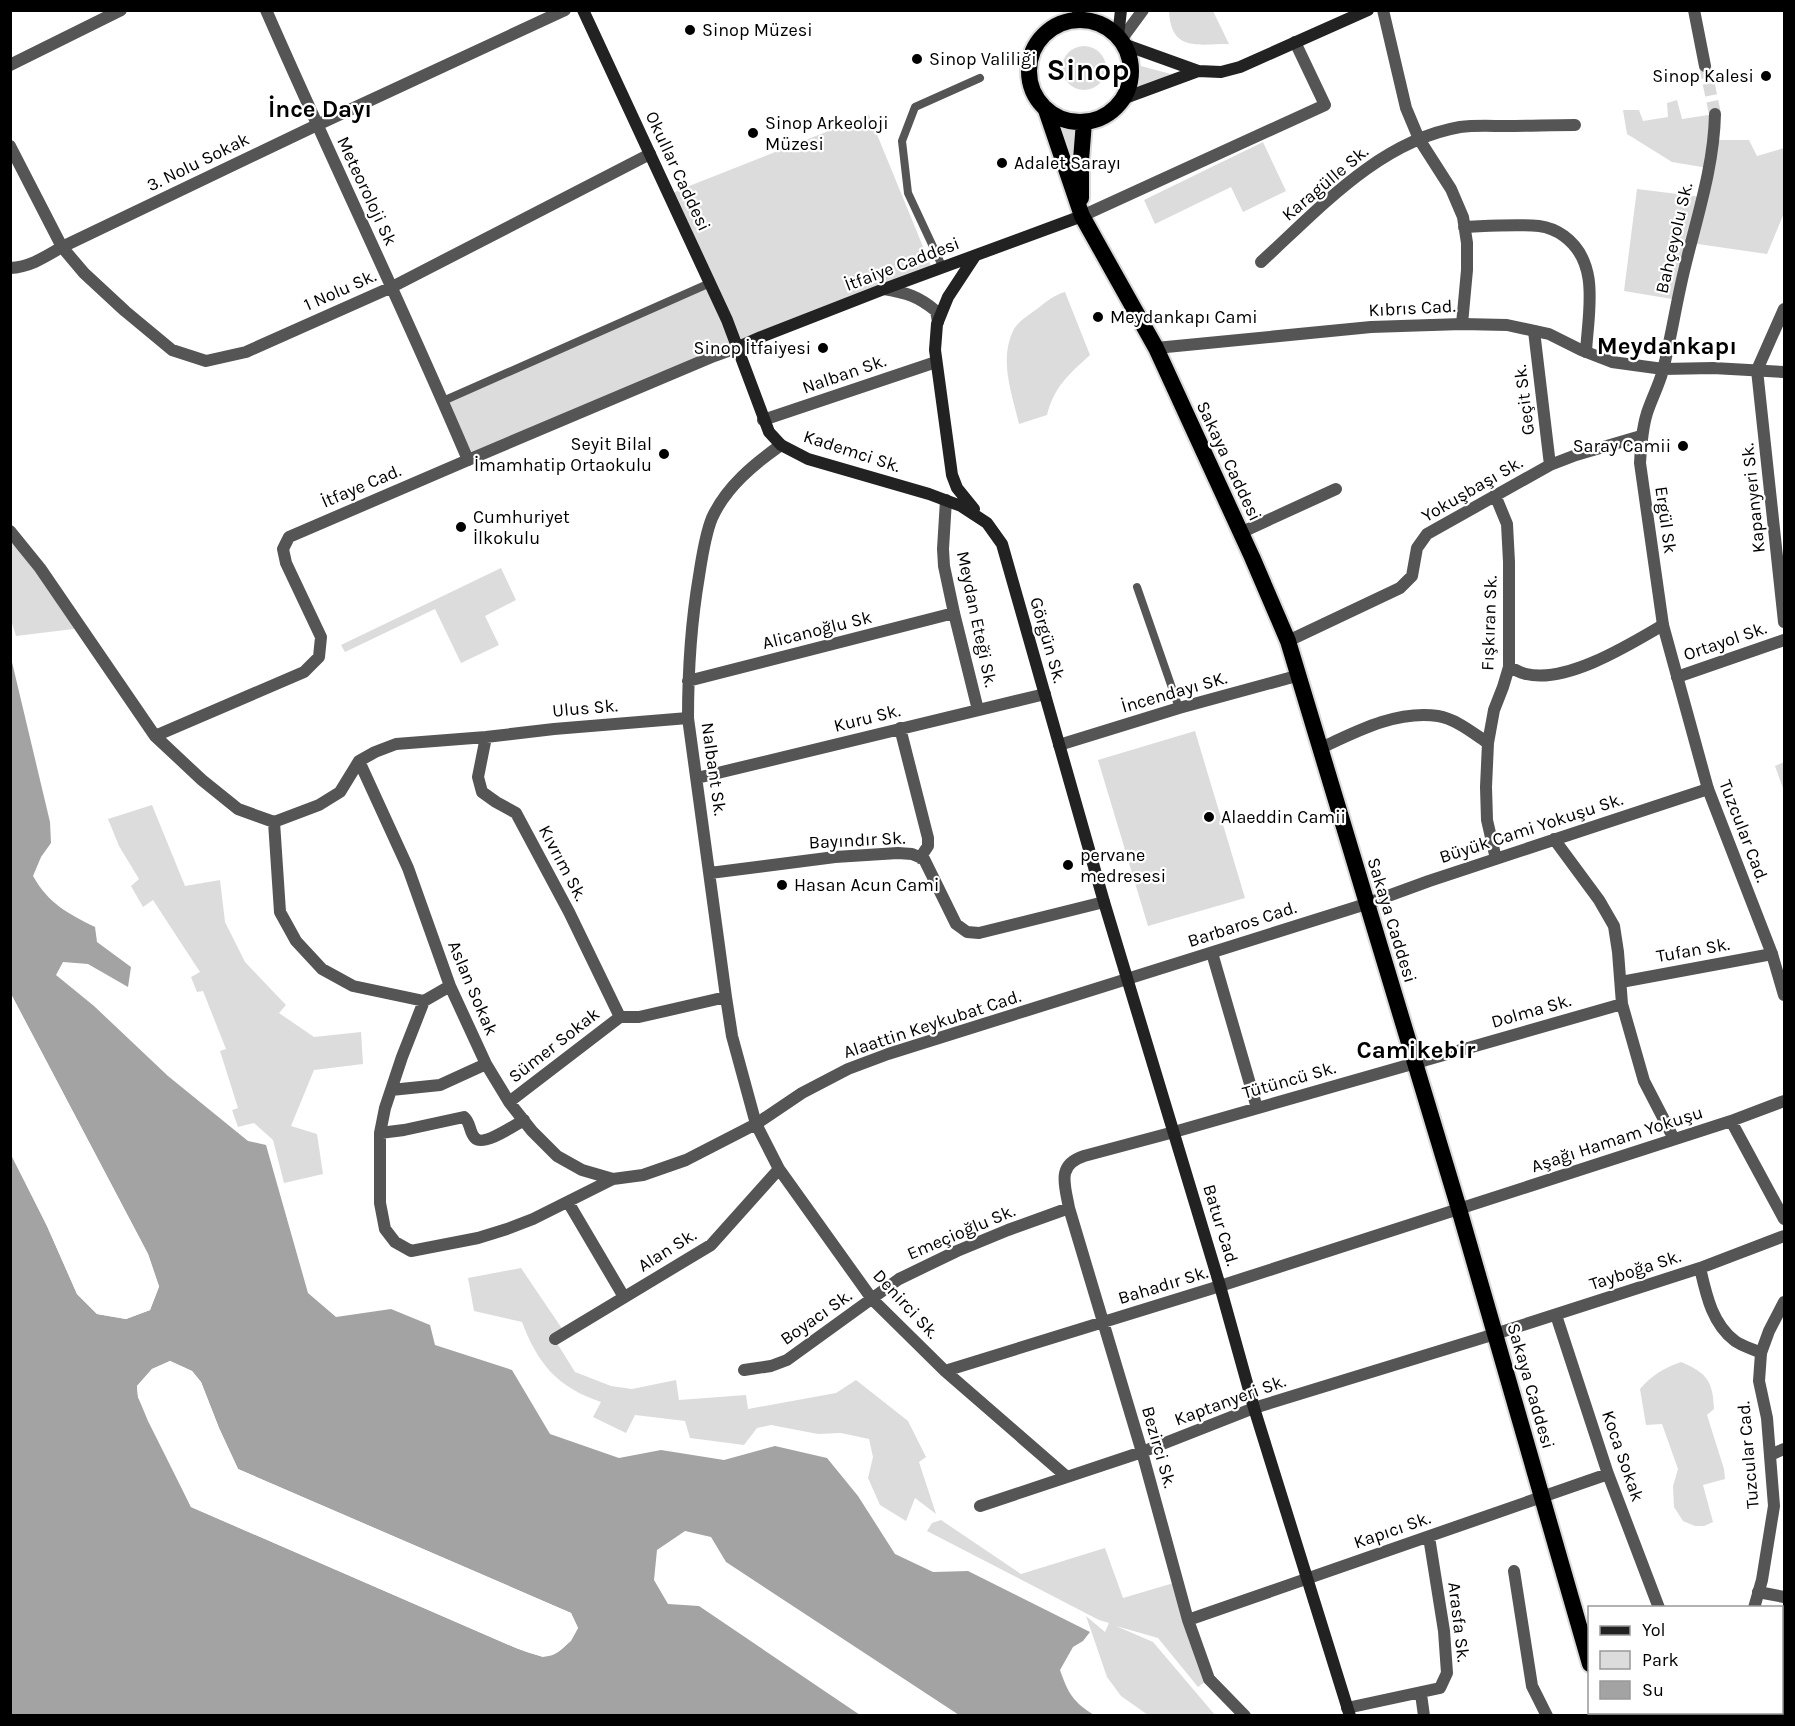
<svg xmlns="http://www.w3.org/2000/svg" width="1795" height="1726" font-family="Karla,sans-serif">
  <rect width="100%" height="100%" fill="#fff"/>
  <path fill="#dcdcdc" d="M 1169,11 L 1213,11 L 1229,44 C 1197,44 1171,52 1169,11 Z
    M1062 68a22 22 0 1 1 44 0a22 22 0 1 1-44 0Z
    M 1137,65 L 1171,74 L 1131,93 Z
    M 1677,100 L 1682,119 L 1715,114 L 1715,140 L 1749,140 L 1757,156 L 1784,148 L 1784,213 L 1767,254 L 1691,243 L 1678,300 L 1624,291 L 1637,189 L 1702,197 L 1708,168 L 1672,162 L 1627,134 L 1623,110 L 1639,110 L 1643,121 L 1668,117 L 1667,103 Z
    M 869,115 L 933,271 L 468,460 L 443,401 L 709,283 L 669,195 L 679,190 Z
    M 1059,126 L 1081,130 L 1072,164 Z
    M 1263,142 L 1286,191 L 1243,212 L 1231,187 L 1155,224 L 1144,200 Z
    M 1065,292 L 1090,355 C 1069,374 1054,387 1047,415 L 1019,424 C 1012,394 999,361 1013,331 C 1017,322 1029,315 1037,309 C 1046,302 1054,295 1065,292 Z
    M 10,542 L 40,568 L 82,628 L 16,636 L 11,620 Z
    M 501,568 L 516,600 L 485,616 L 499,645 L 461,663 L 435,609 L 345,652 L 341,645 Z
    M 1195,731 L 1245,898 L 1148,926 L 1098,760 Z
    M 1784,762 L 1784,791 L 1775,766 Z
    M 152,805 L 185,886 L 220,880 L 225,922 L 245,962 L 286,1005 L 279,1013 L 314,1037 L 361,1032 L 363,1064 L 314,1070 L 291,1126 L 317,1134 L 323,1174 L 284,1183 L 273,1140 L 254,1123 L 238,1127 L 232,1110 L 238,1108 L 220,1051 L 226,1049 L 203,991 L 197,992 L 191,977 L 200,972 L 153,900 L 143,907 L 131,886 L 139,879 L 119,846 L 108,819 Z
    M 521,1268 L 565,1333 L 555,1340 L 575,1372 L 611,1386 L 632,1389 L 676,1380 L 679,1400 L 746,1395 L 748,1409 L 836,1393 L 856,1380 L 908,1421 L 926,1457 L 919,1462 L 936,1514 L 915,1498 L 906,1521 L 880,1505 L 868,1478 L 873,1457 L 869,1439 L 841,1433 L 818,1434 L 771,1425 L 757,1428 L 744,1445 L 690,1438 L 685,1421 L 635,1415 L 626,1433 L 593,1417 L 601,1402 C 557,1387 538,1364 522,1322 L 474,1311 L 468,1278 Z
    M 1681,1362 C 1707,1373 1713,1381 1714,1409 L 1707,1415 L 1724,1469 L 1725,1479 L 1703,1485 L 1713,1522 L 1704,1526 L 1695,1526 L 1683,1521 L 1674,1507 L 1673,1486 L 1678,1469 L 1662,1424 L 1646,1425 L 1640,1389 C 1652,1375 1664,1368 1681,1362 Z
    M 941,1520 L 1021,1574 L 1105,1548 L 1123,1598 L 1177,1582 L 1209,1679 L 1198,1687 L 1158,1638 L 1116,1626 L 1153,1642 L 1215,1715 L 1148,1715 L 1121,1696 L 1107,1677 L 1086,1616 L 1105,1632 L 1109,1623 L 1099,1620 L 927,1531 L 932,1523 Z"/>
  <path fill="#a3a3a3" fill-rule="evenodd" d="M 11,658 L 50,822 L 51,843 L 41,857 L 33,876 C 49,904 67,913 95,927 L 97,942 L 131,967 L 128,987 L 88,964 L 63,962 L 56,975 L 94,1006 L 168,1076 L 248,1141 L 266,1145 L 308,1293 L 336,1317 L 391,1309 L 430,1325 L 435,1345 L 512,1370 L 550,1434 L 619,1458 L 661,1450 L 724,1460 L 775,1446 L 827,1458 L 858,1496 L 895,1554 L 933,1572 L 968,1571 L 1090,1632 L 1083,1641 L 1073,1647 L 1060,1670 C 1068,1693 1073,1702 1094,1715 L 959,1715 L 726,1562 L 711,1537 L 685,1531 L 657,1550 L 654,1580 L 668,1604 L 699,1606 L 860,1715 L 11,1715 L 10,1153 L 47,1226 L 77,1294 L 97,1314 L 126,1319 L 150,1310 L 159,1286 L 148,1254 L 11,994 ZM 170,1361 L 192,1371 L 201,1382 L 219,1428 L 238,1469 L 571,1613 L 578,1628 C 571,1641 557,1660 540,1656 C 532,1654 524,1651 516,1648 L 191,1507 L 138,1397 L 137,1386 L 152,1369 Z"/>
  <path fill="#fff" fill-rule="evenodd" d="M 11,994 L 148,1254 L 159,1287 L 150,1310 L 126,1319 L 97,1314 L 77,1294 L 47,1226 L 11,1153 L 11,1150 L 13,1152 L 50,1225 L 80,1292 L 99,1311 L 126,1316 L 147,1308 L 156,1286 L 145,1256 L 10,1000 Z
    M 170,1361 L 192,1371 L 201,1382 L 219,1428 L 238,1469 L 571,1613 L 578,1628 L 571,1641 L 558,1652 L 543,1657 L 516,1648 L 191,1507 L 148,1421 L 138,1397 L 137,1386 L 152,1369 ZM 170,1364 L 190,1373 L 198,1383 L 216,1429 L 237,1471 L 569,1615 L 575,1628 L 569,1639 L 557,1649 L 543,1654 L 517,1645 L 194,1505 L 141,1396 L 140,1387 L 154,1372 Z"/>
  <g fill="none" stroke-linecap="round" stroke-linejoin="round">
    <path stroke="#d9d9d9" stroke-width="12" stroke-dasharray="12 6" stroke-linecap="butt" d="M 1705,66 L 1715,114"/>
    <g stroke="#dbdbdb" stroke-width="20">
      <path id="trunk" d="M1029 71a51 51 0 1 1 102 0a51 51 0 1 1-102 0Z
        M 1046,110 L 1082,216 L 1156,348 L 1252,557 L 1288,641 L 1459,1209 L 1590,1664
        M 1081,198 L 1081,160 L 1084,122
        M 1603,1712 L 1604,1716"/>
    </g>
    <path stroke="#555" stroke-width="8" d="M 943,268 L 908,193 L 902,141 L 915,107 L 980,78
      M 443,401 L 710,283
      M 1137,587 L 1179,708"/>
    <path stroke="#555" stroke-width="12" d="M 1082,216 L 1325,105 L 1295,42
      M 1757,370 L 1784,309"/>
    <path stroke="#555" stroke-width="12" d="M 1383,10 L 1406,108 L 1419,139 L 1451,189 L 1463,217 L 1467,243 L 1467,270 L 1462,324
      M 1121,40 L 1143,10
      M 10,65 L 121,10
      M 10,146 L 62,247 L 84,273 L 125,311 L 172,350 L 206,361 L 246,352 L 392,287 L 650,154
      M 1464,227 C 1489,226 1514,224 1539,226 C 1547,227 1557,231 1564,236 C 1601,263 1588,313 1586,352
      M 1261,262 C 1319,209 1379,141 1460,127 C 1475,125 1491,126 1506,126 C 1529,126 1552,125 1575,125
      M 10,268 C 30,267 45,257 62,247 L 317,125 L 565,10
      M 884,289 C 907,293 918,296 936,311 L 938,322
      M 1534,331 L 1550,465
      M 1757,370 L 1784,622
      M 763,420 L 936,362
      M 781,445 C 754,464 726,487 712,518 C 705,535 702,557 699,576 C 691,623 688,670 688,718 L 726,997 L 732,1036 L 756,1124 L 779,1169 L 872,1299 L 945,1371 L 1067,1477
      M 1495,495 L 1507,524 L 1509,562 L 1509,667 L 1503,687 L 1494,710 L 1488,743 L 1486,787 L 1487,820 L 1496,859
      M 946,500 L 943,549 L 944,566 L 954,613 L 978,710
      M 10,531 L 40,568 L 155,736 L 202,780 L 238,809 L 274,822 L 319,805 L 340,792 L 359,761 L 375,752 L 396,744 L 486,737 L 554,729 L 688,718
      M 1240,533 L 1336,489
      M 1288,641 L 1400,588 L 1412,576 L 1417,548 L 1427,534 L 1550,465 L 1576,455 L 1641,436
      M 1509,667 C 1514,669 1520,673 1526,674 C 1566,684 1629,645 1663,625
      M 1677,677 L 1784,640
      M 688,681 L 954,613
      M 900,728 L 928,838 L 928,846 L 920,858
      M 155,736 L 304,672 L 319,657 L 321,637 L 286,563 L 283,549 L 289,537 L 468,460 C 404,309 332,161 266,10
      M 486,737 L 478,777 L 482,792 L 496,802 L 516,813 L 569,912 L 620,1017
      M 1059,745 L 1179,708 L 1300,675
      M 1321,748 C 1357,731 1397,710 1438,716 C 1456,719 1473,733 1488,743
      M 359,761 L 408,868 L 450,986 L 486,1064 L 509,1102 L 532,1131 L 557,1156 L 582,1170 L 613,1179
      M 697,778 L 1045,694
      M 274,822 L 280,912 L 296,941 L 322,969 L 353,986 L 424,1001 L 450,986
      M 1554,839 L 1599,900 L 1614,926 L 1618,952 L 1622,1004 L 1644,1081 L 1674,1139
      M 710,873 L 835,857 L 898,853 L 912,854 L 924,859 L 956,924 L 967,932 L 979,933 L 1104,902
      M 1366,904 L 1429,881 L 1708,789
      M 1212,953 L 1257,1108
      M 1621,982 L 1772,954
      M 424,1001 L 402,1057 L 385,1108 L 380,1133 L 380,1203 L 385,1229 L 395,1242 L 411,1251 L 478,1238 L 507,1229 L 533,1219 L 613,1179 L 643,1175 L 686,1160 L 756,1124
      M 620,1017 L 639,1017 L 726,997
      M 391,1090 L 440,1085 L 486,1064
      M 509,1102 L 620,1017
      M 1731,1121 L 1784,1219
      M 380,1133 L 404,1130 L 464,1117 C 471,1123 469,1132 475,1138 C 483,1147 515,1125 524,1120
      M 568,1202 L 624,1297
      M 1700,1268 C 1706,1294 1712,1324 1735,1341 C 1742,1346 1753,1349 1761,1353
      M 1556,1315 L 1608,1474 L 1659,1608
      M 555,1339 L 711,1245 L 779,1169
      M 744,1370 L 771,1366 L 787,1360 L 899,1279 L 957,1251 L 1008,1230 L 1069,1208
      M 945,1371 L 1220,1286 L 1731,1121 L 1784,1101
      M 1770,1455 L 1784,1449
      M 980,1506 L 1142,1452 L 1254,1408 L 1495,1334 L 1700,1268 L 1784,1236
      M 1514,1571 L 1532,1686 L 1547,1716
      M 1758,1592 L 1784,1597
      M 1188,1620 L 1608,1474
      M 1782,1687 L 1784,1709
      M 1421,1694 L 1424,1716
      M 1347,1708 L 1440,1688 L 1447,1673 L 1444,1631 L 1429,1537
      M 1245,1716 L 1209,1679 L 1188,1620 L 1142,1452 L 1069,1208 C 1065,1185 1056,1165 1084,1156 L 1174,1132 L 1622,1004"/>
    <path stroke="#555" stroke-width="12" d="M 1694,10 L 1705,66
      M 1715,114 C 1714,167 1696,220 1684,271 C 1676,304 1671,338 1663,370 C 1659,385 1652,398 1647,413 C 1642,429 1641,446 1640,463 L 1663,625 L 1708,789 L 1772,954 L 1784,995
      M 1156,348 L 1371,327 L 1462,324 L 1507,325 L 1549,334 L 1581,350 L 1612,362 L 1663,369 L 1713,368 L 1784,372
      M 468,460 L 714,356 L 736,348
      M 756,1124 L 802,1093 L 848,1069 L 888,1054 L 1366,904
      M 1754,1608 L 1762,1580 L 1774,1506 L 1767,1418 L 1759,1381 L 1761,1353 L 1769,1331 L 1784,1302
      M 1697,1716 L 1699,1712"/>
    <path stroke="#222" stroke-width="12" d="M 583,10 L 727,320 L 769,432 L 781,445 L 808,459 L 929,494 L 961,506 L 987,523 L 1002,544 L 1104,902 L 1220,1286 L 1254,1408 L 1350,1716
      M 1075,20 L 1080,10
      M 1118,37 L 1121,10
      M 1123,44 L 1198,71 L 1221,72 L 1240,67 L 1368,10
      M 1122,99 L 1198,71
      M 736,348 L 761,337 L 884,289 L 1082,216
      M 974,509 L 957,488 L 952,475 L 935,350 L 937,324 L 948,297 L 975,256"/>
    <use href="#trunk" stroke="#000" stroke-width="16"/>
  </g>
  <g fill="#000" stroke="#fff" stroke-width="2">
    <circle cx="690" cy="30" r="6"/>
    <circle cx="917" cy="59" r="6"/>
    <circle cx="1766" cy="76" r="6"/>
    <circle cx="753" cy="133" r="6"/>
    <circle cx="1002" cy="163" r="6"/>
    <circle cx="1098" cy="317" r="6"/>
    <circle cx="823" cy="348" r="6"/>
    <circle cx="1683" cy="446" r="6"/>
    <circle cx="664" cy="454" r="6"/>
    <circle cx="461" cy="527" r="6"/>
    <circle cx="1209" cy="817" r="6"/>
    <circle cx="1068" cy="865" r="6"/>
    <circle cx="782" cy="885" r="6"/>
  </g>
  <g text-anchor="middle" dominant-baseline="central" stroke-width="4.5" stroke-linejoin="round" paint-order="stroke">
    <g font-size="18" fill="#000" stroke="#fff" text-anchor="start">
      <text x="702" y="30">Sinop Müzesi</text>
      <text x="929" y="59">Sinop Valiliği</text>
      <text x="1754" y="76" text-anchor="end">Sinop Kalesi</text>
      <text x="765" y="123">Sinop Arkeoloji<tspan x="765" dy="21">Müzesi</tspan></text>
      <text x="1014" y="163">Adalet Sarayı</text>
      <text x="1110" y="317">Meydankapı Cami</text>
      <text x="811" y="348" text-anchor="end">Sinop İtfaiyesi</text>
      <text x="652" y="444" text-anchor="end">Seyit Bilal<tspan x="652" dy="21">İmamhatip Ortaokulu</tspan></text>
      <text x="1671" y="446" text-anchor="end">Saray Camii</text>
      <text x="473" y="517">Cumhuriyet<tspan x="473" dy="21">İlkokulu</tspan></text>
      <text x="1221" y="817">Alaeddin Camii</text>
      <text x="1080" y="855">pervane<tspan x="1080" dy="21">medresesi</tspan></text>
      <text x="794" y="885">Hasan Acun Cami</text>
    </g>
    <g font-size="18" fill="#000" stroke="#fff">
      <text transform="translate(198 162) rotate(-26)">3. Nolu Sokak</text>
      <text transform="translate(678 171) rotate(65)">Okullar Caddesi</text>
      <text transform="translate(1325 183) rotate(-40)">Karagülle Sk.</text>
      <text transform="translate(367 191) rotate(65)">Meteoroloji Sk</text>
      <text transform="translate(1674 238) rotate(-77)">Bahçeyolu Sk.</text>
      <text transform="translate(902 264) rotate(-21)">İtfaiye Caddesi</text>
      <text transform="translate(340 290) rotate(-24)">1 Nolu Sk.</text>
      <text transform="translate(1412 308) rotate(-3)">Kıbrıs Cad.</text>
      <text transform="translate(844 374) rotate(-19)">Nalban Sk.</text>
      <text transform="translate(1524 400) rotate(-97)">Geçit Sk.</text>
      <text transform="translate(852 451) rotate(18)">Kademci Sk.</text>
      <text transform="translate(1229 461) rotate(65)">Sakaya Caddesi</text>
      <text transform="translate(361 486) rotate(-23)">İtfaye Cad.</text>
      <text transform="translate(1472 489) rotate(-30)">Yokuşbaşı Sk.</text>
      <text transform="translate(1753 498) rotate(-96)">Kapanyeri Sk.</text>
      <text transform="translate(1666 520) rotate(82)">Ergül Sk</text>
      <text transform="translate(977 619) rotate(78)">Meydan Eteği Sk.</text>
      <text transform="translate(1489 623) rotate(-88)">Fışkıran Sk.</text>
      <text transform="translate(817 630) rotate(-14)">Alicanoğlu Sk</text>
      <text transform="translate(1048 640) rotate(74)">Görgün Sk.</text>
      <text transform="translate(1725 641) rotate(-19)">Ortayol Sk.</text>
      <text transform="translate(1174 692) rotate(-16)">İncendayı SK.</text>
      <text transform="translate(585 708) rotate(-5)">Ulus Sk.</text>
      <text transform="translate(867 718) rotate(-14)">Kuru Sk.</text>
      <text transform="translate(714 769) rotate(82)">Nalbant Sk.</text>
      <text transform="translate(1531 828) rotate(-18)">Büyük Cami Yokuşu Sk.</text>
      <text transform="translate(1744 831) rotate(69)">Tuzcular Cad.</text>
      <text transform="translate(857 840) rotate(-3)">Bayındır Sk.</text>
      <text transform="translate(563 863) rotate(62)">Kıvrım Sk.</text>
      <text transform="translate(1392 920) rotate(73)">Sakaya Caddesi</text>
      <text transform="translate(1242 924) rotate(-18)">Barbaros Cad.</text>
      <text transform="translate(1693 950) rotate(-10)">Tufan Sk.</text>
      <text transform="translate(473 988) rotate(67)">Aslan Sokak</text>
      <text transform="translate(1531 1011) rotate(-16)">Dolma Sk.</text>
      <text transform="translate(932 1024) rotate(-18)">Alaattin Keykubat Cad.</text>
      <text transform="translate(554 1045) rotate(-38)">Sümer Sokak</text>
      <text transform="translate(1289 1080) rotate(-16)">Tütüncü Sk.</text>
      <text transform="translate(1617 1139) rotate(-18)">Aşağı Hamam Yokuşu</text>
      <text transform="translate(1221 1225) rotate(73)">Batur Cad.</text>
      <text transform="translate(961 1232) rotate(-23)">Emeçioğlu Sk.</text>
      <text transform="translate(667 1250) rotate(-32)">Alan Sk.</text>
      <text transform="translate(1635 1270) rotate(-18)">Tayboğa Sk.</text>
      <text transform="translate(1163 1285) rotate(-17)">Bahadır Sk.</text>
      <text transform="translate(906 1304) rotate(47)">Denirci Sk.</text>
      <text transform="translate(816 1317) rotate(-35)">Boyacı Sk.</text>
      <text transform="translate(1531 1386) rotate(74)">Sakaya Caddesi</text>
      <text transform="translate(1230 1400) rotate(-20)">Kaptanyeri Sk.</text>
      <text transform="translate(1159 1447) rotate(74)">Bezirci Sk.</text>
      <text transform="translate(1748 1455) rotate(-95)">Tuzcular Cad.</text>
      <text transform="translate(1623 1456) rotate(71)">Koca Sokak</text>
      <text transform="translate(1392 1530) rotate(-19)">Kapıcı Sk.</text>
      <text transform="translate(1459 1622) rotate(83)">Arasfa Sk.</text>
    </g>
    <g font-size="24" font-weight="bold" fill="#000" stroke="#fff">
      <text x="320" y="109">İnce Dayı</text>
      <text x="1667" y="346">Meydankapı</text>
      <text x="1416" y="1050">Camikebir</text>
    </g>
    <g font-size="30" font-weight="bold" fill="#000" stroke="#fff">
      <text x="1088" y="70">Sinop</text>
    </g>
  </g>
  <rect width="1795" height="1726" fill="none" stroke="#000000" stroke-width="24"/>
  <rect x="1588" y="1606" width="195" height="108" fill="#ffffff" stroke="#999999" stroke-width="1.5"/>
  <rect x="1600" y="1626" width="30" height="9" fill="#222222" stroke="#999999" stroke-width="1.5"/>
  <text x="1642" y="1636" font-size="18" fill="#000000">Yol</text>
  <rect x="1600" y="1651" width="30" height="18" fill="#dcdcdc" stroke="#999999" stroke-width="1.5"/>
  <text x="1642" y="1666" font-size="18" fill="#000000">Park</text>
  <rect x="1600" y="1681" width="30" height="18" fill="#a3a3a3" stroke="#999999" stroke-width="1.5"/>
  <text x="1642" y="1696" font-size="18" fill="#000000">Su</text>
</svg>
